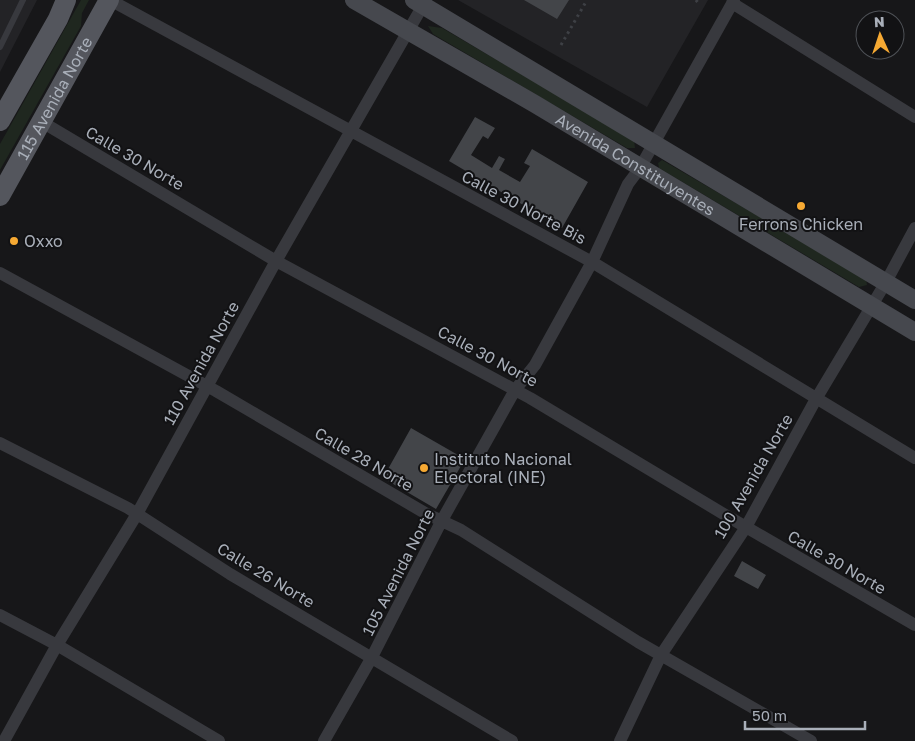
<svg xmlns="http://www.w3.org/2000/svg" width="915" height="741" font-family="'Golos Text',sans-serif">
  <rect width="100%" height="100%" fill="#171719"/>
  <path fill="#232326" d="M 0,0 L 37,0 L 0,72 Z
    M 458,0 L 708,0 L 647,107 Z"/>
  <path fill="#1f271f" d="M 81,0 L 89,0 L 82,13 L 81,26 L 0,170 L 0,144 Z
    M 428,26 L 442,28 L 634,140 L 635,148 L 627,148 L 433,34 Z
    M 662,160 L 866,279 L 867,285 L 859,287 L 659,168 L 658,163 Z"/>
  <path fill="#434549" d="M 524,0 L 569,0 L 557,19 Z
    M 475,117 L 495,128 L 488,139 L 483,136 L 471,155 L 492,168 L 499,156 L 505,159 L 499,170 L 520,182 L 530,166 L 524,163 L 532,149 L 588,182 L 562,228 L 449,161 Z
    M 411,428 L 465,459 L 436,509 L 383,478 Z
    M 742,561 L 766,575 L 758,589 L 734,576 Z"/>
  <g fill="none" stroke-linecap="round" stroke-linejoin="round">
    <path stroke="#3e4045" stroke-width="3" stroke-dasharray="2.5 4" stroke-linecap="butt" d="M 696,0 L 699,4
      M 561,45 L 587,0"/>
    <path stroke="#38393e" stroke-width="6" d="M 0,47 L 23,0"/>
    <path stroke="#38393e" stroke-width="12" d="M 110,0 L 592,262 L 915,458
      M 732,3 L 915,117
      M 42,122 L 276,261 L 530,398 L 727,516 L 915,625
      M 0,273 L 216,391 L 425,513 L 461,530 L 638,642 L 811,741
      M 0,443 L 128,508 L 230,574 L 512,741
      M 0,615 L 57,645 L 219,741
      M 4,741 L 57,645 L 137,514 L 276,261 L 426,0
      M 324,741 L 372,657 L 441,522 L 515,390 L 535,365 L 592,262 L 628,184 L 640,168 L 734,0
      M 620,741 L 661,655 L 746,527 L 816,399 L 886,282 L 915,228"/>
    <g stroke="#46484e" stroke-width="18">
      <path id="s1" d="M 354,0 L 535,104 L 915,332"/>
      <path d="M 414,0 L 915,300"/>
    </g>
    <g stroke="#54565d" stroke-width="20">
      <path d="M 0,121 L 58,19 L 66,0"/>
      <path id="s2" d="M 0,196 L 109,0"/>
    </g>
  </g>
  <g fill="#f6a933" stroke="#121214" stroke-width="2">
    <circle cx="801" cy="206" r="5"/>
    <circle cx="14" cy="241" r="5"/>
    <circle cx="424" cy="468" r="5"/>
  </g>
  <g text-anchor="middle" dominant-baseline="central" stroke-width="4" stroke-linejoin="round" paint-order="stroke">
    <g font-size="16" fill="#a9afb9" stroke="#121214">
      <text stroke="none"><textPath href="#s2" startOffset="112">115 Avenida Norte</textPath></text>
      <text transform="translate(135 158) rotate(30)">Calle 30 Norte</text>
      <text stroke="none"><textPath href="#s1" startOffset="326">Avenida Constituyentes</textPath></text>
      <text transform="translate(524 207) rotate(28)">Calle 30 Norte Bis</text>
      <text transform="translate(488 356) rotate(28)">Calle 30 Norte</text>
      <text transform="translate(201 363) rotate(-61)">110 Avenida Norte</text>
      <text transform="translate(364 459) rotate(30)">Calle 28 Norte</text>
      <text transform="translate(753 476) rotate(-60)">100 Avenida Norte</text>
      <text transform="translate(837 562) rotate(30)">Calle 30 Norte</text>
      <text transform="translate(398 572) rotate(-63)">105 Avenida Norte</text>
      <text transform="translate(266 575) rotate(31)">Calle 26 Norte</text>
    </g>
    <g font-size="16" fill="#a9afb9" stroke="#121214" text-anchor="start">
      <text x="801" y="224" text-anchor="middle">Ferrons Chicken</text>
      <text x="24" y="241">Oxxo</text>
      <text x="434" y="459">Instituto Nacional<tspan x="434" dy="18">Electoral (INE)</tspan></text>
    </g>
  </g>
  <g transform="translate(880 35) rotate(357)"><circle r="24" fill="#121214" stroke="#4e5156"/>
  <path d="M0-4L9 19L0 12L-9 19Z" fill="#f6a933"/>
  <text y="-8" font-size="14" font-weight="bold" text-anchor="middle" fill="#a9afb9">N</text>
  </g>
  <path d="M745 721v8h120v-8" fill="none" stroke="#a9afb9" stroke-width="2.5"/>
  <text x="752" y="721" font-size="15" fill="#a9afb9" stroke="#121214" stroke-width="4" paint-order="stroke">50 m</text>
</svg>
